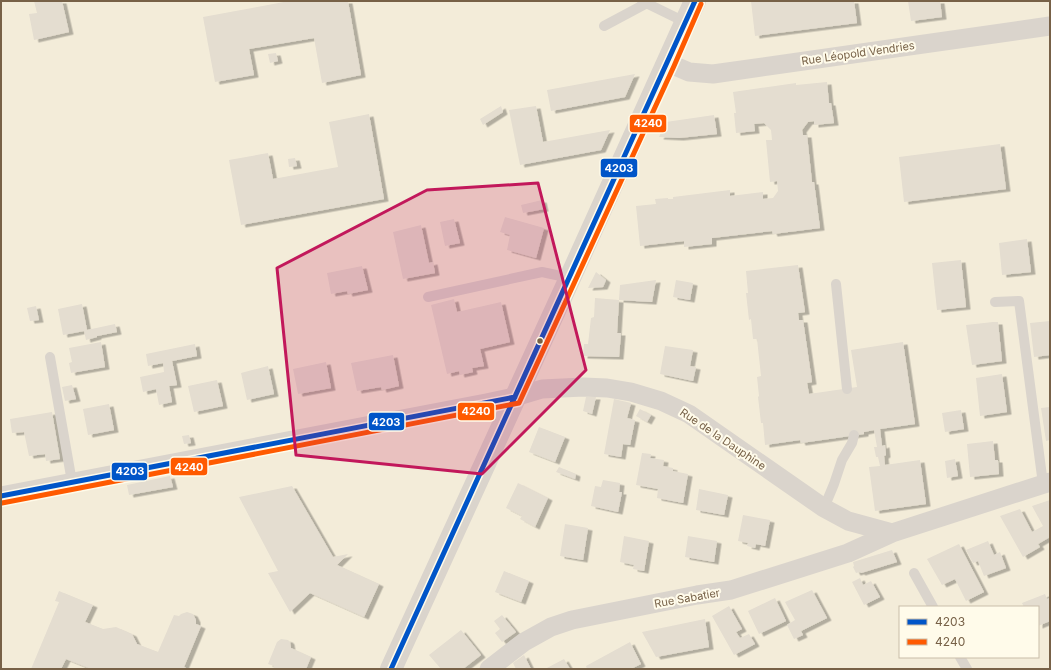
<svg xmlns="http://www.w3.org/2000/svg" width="1051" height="670" font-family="Inter,sans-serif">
  <defs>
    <filter id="shadow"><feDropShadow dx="4.5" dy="2.5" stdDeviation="0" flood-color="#0004"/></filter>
  </defs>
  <rect width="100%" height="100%" fill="#f7f4e9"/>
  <path fill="#f3ecd9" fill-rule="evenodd" d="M 1,1 L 1050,1 L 1050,669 L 1,669 ZM 900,607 L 1038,607 L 1038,657 L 900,657 Z"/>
  <path fill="#e4ddd0" filter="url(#shadow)" d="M 34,1 L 62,1 L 69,32 L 34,40 L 29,14 L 37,13 Z
    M 289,1 L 348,1 L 361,75 L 322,83 L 314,38 L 249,49 L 254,75 L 215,82 L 203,17 Z
    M 751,1 L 854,1 L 857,23 L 755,36 Z
    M 908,1 L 940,1 L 942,17 L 911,21 Z
    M 276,53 L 278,61 L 270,63 L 268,54 Z
    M 635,74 L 625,97 L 551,111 L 547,90 Z
    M 827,82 L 829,103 L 831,103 L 834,123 L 814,125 L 814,121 L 808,122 L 802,130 L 803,135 L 807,135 L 812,182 L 814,182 L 820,228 L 773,234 L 772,231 L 712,238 L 712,244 L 684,247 L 684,241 L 640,246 L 636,206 L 656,204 L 655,199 L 668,198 L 668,199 L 673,199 L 673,197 L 730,190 L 730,196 L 763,192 L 763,199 L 773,198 L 778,191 L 777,181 L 770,182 L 766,140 L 772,140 L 771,130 L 764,123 L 754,124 L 755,131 L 736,133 L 734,113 L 736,113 L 733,92 L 796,83 L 796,85 Z
    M 501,106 L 503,112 L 483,125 L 480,119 Z
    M 536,106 L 543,142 L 610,130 L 601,150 L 520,165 L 509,110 Z
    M 369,114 L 384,199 L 241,225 L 229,160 L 268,153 L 273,179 L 338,167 L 329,122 Z
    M 714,115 L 717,134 L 679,138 L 659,137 L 666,122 Z
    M 1000,144 L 1006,189 L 904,202 L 899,157 Z
    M 295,158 L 297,166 L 289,167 L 288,159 Z
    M 542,200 L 544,209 L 523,213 L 521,205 Z
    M 505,217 L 544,228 L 536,258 L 507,250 L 510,235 L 500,232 Z
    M 454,219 L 460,243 L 445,246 L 440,222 Z
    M 421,225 L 429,263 L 433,262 L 435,273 L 403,279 L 393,232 Z
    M 1027,239 L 1031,272 L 1002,275 L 999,243 Z
    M 961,260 L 966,307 L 937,310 L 932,263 Z
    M 798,265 L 805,312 L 798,313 L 799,320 L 803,320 L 812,382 L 807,383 L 809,394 L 857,387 L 851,350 L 903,342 L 915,424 L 880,429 L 882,446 L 885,445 L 886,455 L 884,456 L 885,465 L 920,460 L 926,504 L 875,511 L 869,467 L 880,466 L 878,457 L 876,457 L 874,447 L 877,447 L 874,430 L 864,432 L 864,434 L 801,443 L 800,440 L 765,445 L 763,423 L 761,423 L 758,397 L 759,396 L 757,377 L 761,376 L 757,339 L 753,339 L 751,319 L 749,320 L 746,293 L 748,293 L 746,271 Z
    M 362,266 L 368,290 L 348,294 L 347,291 L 331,294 L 327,273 Z
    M 596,272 L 606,280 L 603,287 L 588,288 Z
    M 656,280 L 652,302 L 619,300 L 620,285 Z
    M 676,280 L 693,283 L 690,300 L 673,297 Z
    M 595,298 L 619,300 L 617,333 L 621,333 L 619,357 L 583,356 L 584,344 L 588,344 L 591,318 L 594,317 Z
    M 454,299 L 457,312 L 501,302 L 510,342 L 480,349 L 484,366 L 472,368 L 473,372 L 460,375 L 459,371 L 447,374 L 431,305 Z
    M 82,304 L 87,330 L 115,324 L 117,332 L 97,336 L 97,337 L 86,340 L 84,331 L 63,335 L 58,309 Z
    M 36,306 L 39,320 L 30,321 L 27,308 Z
    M 1050,321 L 1050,355 L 1034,357 L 1030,323 Z
    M 993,322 L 998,322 L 1002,361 L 972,365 L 966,325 Z
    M 101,342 L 105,367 L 71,373 L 69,363 L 72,362 L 69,348 Z
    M 195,344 L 197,356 L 172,361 L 177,385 L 169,386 L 172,402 L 159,405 L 156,389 L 143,392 L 140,377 L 164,372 L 163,363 L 148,366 L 146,354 Z
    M 665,346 L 693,350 L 690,366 L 696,367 L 693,381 L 660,374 Z
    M 393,355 L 399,386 L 382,390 L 381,387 L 357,391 L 351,363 Z
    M 326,362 L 331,388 L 298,394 L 293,369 Z
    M 268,366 L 274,394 L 247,400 L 241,373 Z
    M 1002,374 L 1007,412 L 980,416 L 976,378 Z
    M 217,380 L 223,406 L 194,412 L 188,386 Z
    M 72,385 L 76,399 L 65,401 L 62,387 Z
    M 586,397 L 596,397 L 592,414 L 583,411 Z
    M 614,399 L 631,403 L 627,418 L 635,420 L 630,445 L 623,444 L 621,457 L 604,454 Z
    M 109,404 L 114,430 L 88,435 L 83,409 Z
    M 1050,407 L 1050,440 L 1046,441 L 1041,408 Z
    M 640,409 L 651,415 L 647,422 L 636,416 Z
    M 961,410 L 964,429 L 945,432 L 942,413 Z
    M 52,412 L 60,459 L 46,461 L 45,454 L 29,456 L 24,432 L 12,433 L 10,419 Z
    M 539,427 L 565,437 L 555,462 L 529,452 Z
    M 189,435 L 191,443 L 184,444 L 182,436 Z
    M 993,441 L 995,460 L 998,460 L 999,474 L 970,477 L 967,444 Z
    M 642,453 L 651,454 L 650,458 L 664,460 L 663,466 L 673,468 L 673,471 L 688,474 L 683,503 L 657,498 L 658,489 L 636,485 Z
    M 955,459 L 958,476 L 947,478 L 945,461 Z
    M 559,467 L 576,474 L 575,479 L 556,472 Z
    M 170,476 L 173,487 L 129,495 L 127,485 Z
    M 603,480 L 620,483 L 619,492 L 622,492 L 618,512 L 591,506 L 595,486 L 601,487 Z
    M 518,483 L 548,498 L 535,527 L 520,519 L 522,516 L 506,508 Z
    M 292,486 L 333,557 L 348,554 L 337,565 L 379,584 L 364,617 L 310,593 L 290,612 L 268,573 L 278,571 L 239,497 Z
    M 699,489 L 728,495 L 724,515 L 696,510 Z
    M 1050,500 L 1050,537 L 1038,544 L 1040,547 L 1023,557 L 1000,516 L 1020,509 L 1032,532 L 1043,526 L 1032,506 Z
    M 743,515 L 770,520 L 765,546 L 756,544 L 755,548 L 747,546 L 748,543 L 738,541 Z
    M 565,524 L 588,528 L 583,560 L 560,556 Z
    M 624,536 L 649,541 L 644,571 L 633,569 L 634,565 L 620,562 Z
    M 688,536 L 717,541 L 714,562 L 685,557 Z
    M 988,541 L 994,555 L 1000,552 L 1006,568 L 984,576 L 978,561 L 973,563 L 966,550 Z
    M 959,544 L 984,592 L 966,601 L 955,579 L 942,585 L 927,559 Z
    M 892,550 L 897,562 L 861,573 L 860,572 L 856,573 L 853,567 L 854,566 L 853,562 Z
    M 504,571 L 529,581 L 521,602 L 495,592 Z
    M 860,578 L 863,585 L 871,581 L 880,597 L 864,605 L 852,582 Z
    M 812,590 L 827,618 L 801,631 L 803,635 L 794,639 L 787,625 L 795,620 L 785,602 Z
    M 59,591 L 93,605 L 85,622 L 103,629 L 116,627 L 132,634 L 137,644 L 158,652 L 174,615 L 179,616 L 181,614 L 187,612 L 193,614 L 196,620 L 196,624 L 201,626 L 184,667 L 188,669 L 91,669 L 66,659 L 61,669 L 31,669 L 59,602 L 55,601 Z
    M 1045,594 L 1047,599 L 1050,598 L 1050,621 L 1038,626 L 1038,607 L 1024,607 L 1022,603 Z
    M 775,598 L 786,621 L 759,634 L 748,611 Z
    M 729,606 L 742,629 L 736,632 L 740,638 L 749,634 L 755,644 L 734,655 L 712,616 Z
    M 502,615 L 516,632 L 502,642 L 495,633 L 500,629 L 494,621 Z
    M 705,619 L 709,647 L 656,657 L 642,632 Z
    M 461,630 L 481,655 L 463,669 L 441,669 L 429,655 Z
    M 281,639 L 288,640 L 290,642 L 291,648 L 311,657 L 306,669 L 273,669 L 274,666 L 268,664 L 277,642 Z
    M 630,642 L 641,664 L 631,669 L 587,669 L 586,666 Z
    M 524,655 L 531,669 L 516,669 L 513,663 Z
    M 564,659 L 570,669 L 545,669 Z"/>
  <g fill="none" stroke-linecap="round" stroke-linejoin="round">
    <path stroke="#dad4cc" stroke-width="10" d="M 642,1 L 685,22
      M 604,26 L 647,3
      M 836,284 L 847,389
      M 428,297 L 542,272 L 570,278
      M 995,302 L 1019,301 L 1043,484
      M 50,357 L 72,482
      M 824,508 L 834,484 L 842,460 L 852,443 L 854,435
      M 914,573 L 933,607
      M 960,657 L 967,669"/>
    <path stroke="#dad4cc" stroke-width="19" d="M 668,63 L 689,72 L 713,74 L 1050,26
      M 1,496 L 486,403 L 515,397 L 542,389 L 583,387 L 607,388 L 631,392 L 661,401 L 689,414 L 824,508 L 848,521 L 892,533
      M 489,669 L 524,642 L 551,627 L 572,620 L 697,595 L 731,590 L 848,553 L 892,533 L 1050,482"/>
    <path stroke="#dad4cc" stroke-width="22" d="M 391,669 L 570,278 L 695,1"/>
    <g stroke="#fffbea" stroke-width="8">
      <path id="bus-1" d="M 1,496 L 515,397
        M 391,669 L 695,1"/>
    </g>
    <g stroke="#fffbea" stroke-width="8">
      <path id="bus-2" d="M 2,503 L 519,403 L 674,66 L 701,4"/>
    </g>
    <use href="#bus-1" stroke="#0055c8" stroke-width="5"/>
    <use href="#bus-2" stroke="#ff5a00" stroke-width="5"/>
  </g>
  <path fill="#c2185b" fill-opacity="0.2" stroke="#c2185b" stroke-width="3" stroke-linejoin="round" d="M 538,183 L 586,370 L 482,474 L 296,455 L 277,268 L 427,190 Z"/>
  <circle fill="#776147" stroke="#fffbea" stroke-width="1.5" cx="540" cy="341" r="3.5"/>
  <g text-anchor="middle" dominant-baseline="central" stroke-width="4" stroke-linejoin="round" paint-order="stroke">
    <g font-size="11" fill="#776147" stroke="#fffbea">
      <text transform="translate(858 53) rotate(-8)">Rue Léopold Vendries</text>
      <text transform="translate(723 439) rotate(34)">Rue de la Dauphine</text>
      <text transform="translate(687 598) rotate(-10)">Rue Sabatier</text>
    </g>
  </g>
  <g stroke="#fffbea" stroke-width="1.5">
    <rect x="629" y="114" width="38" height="19" rx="4" fill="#ff5a00"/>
    <rect x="600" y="158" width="38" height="20" rx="4" fill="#0055c8"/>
    <rect x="457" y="402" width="38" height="19" rx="4" fill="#ff5a00"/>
    <rect x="368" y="412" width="37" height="19" rx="4" fill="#0055c8"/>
    <rect x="170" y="457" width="38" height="19" rx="4" fill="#ff5a00"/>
    <rect x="111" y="462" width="37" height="19" rx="4" fill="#0055c8"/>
  </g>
  <g font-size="11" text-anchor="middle" font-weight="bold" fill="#fff">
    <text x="648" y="127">4240</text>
    <text x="619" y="172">4203</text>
    <text x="476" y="415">4240</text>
    <text x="386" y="426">4203</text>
    <text x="189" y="471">4240</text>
    <text x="130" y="475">4203</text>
  </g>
  <rect width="1051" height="670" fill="none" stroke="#776147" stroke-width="4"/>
  <rect x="899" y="606" width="140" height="52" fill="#fffbea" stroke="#c9bda9"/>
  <rect x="907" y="619" width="20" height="6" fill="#0055c8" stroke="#c9bda9"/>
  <text x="935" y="626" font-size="12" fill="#776147">4203</text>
  <rect x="907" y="639" width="20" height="6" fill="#ff5a00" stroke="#c9bda9"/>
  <text x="935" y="646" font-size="12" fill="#776147">4240</text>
</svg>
